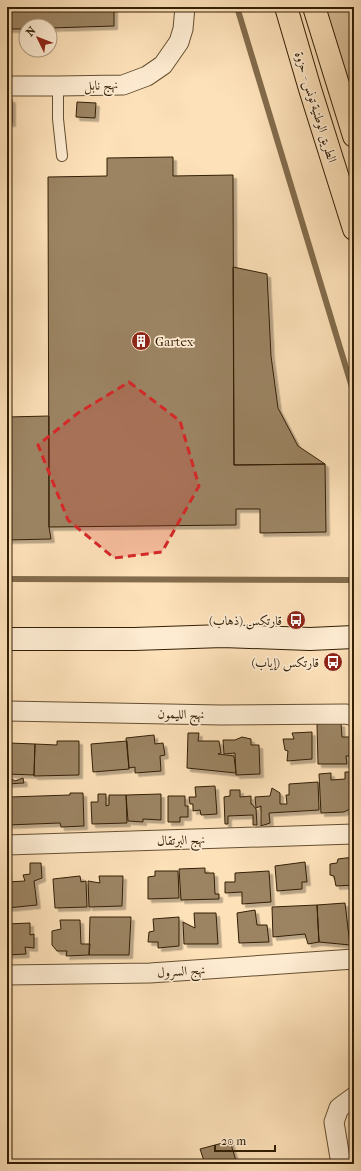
<svg xmlns="http://www.w3.org/2000/svg" width="361" height="1171" font-family="'IM FELL French Canon',Amiri,serif">
  <defs>
    <filter id="shadow"><feDropShadow dx="3.5" dy="3.5" stdDeviation="0" flood-color="#0004"/></filter>
  </defs>
  <rect width="100%" height="100%" fill="#fde1b9"/>
  <filter id="stains"><feTurbulence type="fractalNoise" baseFrequency=".005" numOctaves="4"/><feColorMatrix values="0 0 0 0 .2 0 0 0 0 .09 0 0 0 0 .02 0 0 0 .5 -.17"/></filter>
  <radialGradient id="worn" r=".72"><stop offset=".6" stop-color="#630" stop-opacity="0"/><stop offset="1" stop-color="#630" stop-opacity=".3"/></radialGradient>
  <path fill="#dbc09a" stroke="#877050" d="M 323,7 L 354,7 L 354,113 Z"/>
  <g fill="none" stroke-linecap="round" stroke-linejoin="round">
    <path stroke="#836c4c" stroke-width="6" d="M 237,7 L 354,394
      M 7,579 L 354,580"/>
  </g>
  <path fill="#9c8463" stroke="#331f05" filter="url(#shadow)" d="M 7,7 L 114,7 L 114,26 L 50,28 L 50,26 L 26,26 L 26,29 L 7,29 Z
    M 7,99 L 12,99 L 12,123 L 7,123 Z
    M 77,102 L 96,103 L 95,118 L 76,117 Z
    M 173,157 L 173,176 L 233,175 L 234,465 L 325,464 L 326,532 L 260,533 L 260,509 L 236,509 L 236,525 L 49,527 L 48,177 L 107,176 L 107,158 Z
    M 233,267 L 267,274 L 271,356 L 278,408 L 298,446 L 325,464 L 234,465 Z
    M 49,416 L 49,527 L 51,539 L 7,540 L 7,417 Z
    M 341,723 L 342,737 L 352,737 L 352,756 L 346,756 L 347,764 L 318,764 L 317,724 Z
    M 312,732 L 312,759 L 287,761 L 288,751 L 285,750 L 283,739 L 294,739 L 292,733 Z
    M 188,733 L 199,733 L 198,741 L 219,741 L 221,753 L 218,754 L 234,756 L 236,773 L 187,768 Z
    M 154,735 L 155,744 L 163,743 L 165,755 L 160,756 L 161,771 L 135,773 L 135,767 L 129,768 L 126,738 Z
    M 242,737 L 251,739 L 251,745 L 259,745 L 260,774 L 236,775 L 235,753 L 224,754 L 223,740 L 235,740 Z
    M 57,741 L 79,741 L 79,775 L 34,776 L 35,744 L 57,745 Z
    M 127,741 L 129,769 L 93,772 L 91,744 Z
    M 9,743 L 35,744 L 34,775 L 7,774 L 7,749 L 9,749 Z
    M 345,772 L 354,772 L 354,807 L 344,812 L 321,813 L 319,774 L 331,773 L 331,780 L 345,779 Z
    M 7,776 L 15,781 L 23,778 L 24,783 L 7,784 Z
    M 318,782 L 319,810 L 269,813 L 270,823 L 261,826 L 261,806 L 256,808 L 255,797 L 270,796 L 272,788 L 280,793 L 280,804 L 287,804 L 286,795 L 289,795 L 289,784 Z
    M 215,786 L 217,814 L 201,815 L 200,810 L 193,811 L 193,804 L 190,804 L 189,797 L 196,797 L 195,787 Z
    M 230,790 L 240,790 L 240,797 L 251,796 L 251,804 L 252,804 L 256,809 L 257,825 L 253,825 L 253,815 L 228,816 L 228,824 L 225,824 L 224,797 L 230,796 Z
    M 70,793 L 83,793 L 84,826 L 61,827 L 60,823 L 7,825 L 7,800 L 10,801 L 10,797 L 70,795 Z
    M 98,794 L 106,794 L 106,806 L 109,805 L 109,795 L 126,795 L 127,823 L 92,824 L 91,802 L 98,802 Z
    M 161,794 L 161,820 L 143,819 L 143,822 L 128,821 L 126,795 Z
    M 168,796 L 185,796 L 185,806 L 188,806 L 188,817 L 180,817 L 180,822 L 168,822 Z
    M 354,857 L 354,885 L 336,886 L 334,876 L 330,875 L 330,864 L 337,863 L 338,859 Z
    M 305,862 L 307,882 L 302,882 L 302,889 L 277,891 L 275,866 Z
    M 30,863 L 41,863 L 42,878 L 34,881 L 37,905 L 7,908 L 7,882 L 25,881 L 23,875 L 30,874 Z
    M 205,868 L 205,873 L 214,873 L 215,894 L 219,894 L 219,899 L 181,900 L 179,869 Z
    M 155,871 L 178,871 L 179,898 L 148,899 L 148,877 L 155,876 Z
    M 269,871 L 271,902 L 242,904 L 242,892 L 225,893 L 225,882 L 235,882 L 235,873 Z
    M 80,876 L 81,882 L 86,881 L 87,907 L 55,908 L 53,879 Z
    M 99,876 L 123,876 L 122,906 L 89,907 L 88,881 L 100,883 Z
    M 345,903 L 350,945 L 319,942 L 317,905 Z
    M 317,905 L 319,942 L 308,944 L 305,934 L 273,937 L 272,907 Z
    M 255,910 L 257,925 L 267,925 L 269,942 L 239,943 L 237,913 Z
    M 194,913 L 216,913 L 218,944 L 184,944 L 183,922 L 195,928 Z
    M 90,917 L 131,917 L 129,955 L 89,955 Z
    M 179,917 L 179,946 L 158,948 L 158,942 L 148,942 L 149,932 L 154,931 L 153,919 Z
    M 60,920 L 80,920 L 81,944 L 90,944 L 89,955 L 66,956 L 67,951 L 57,951 L 52,945 L 52,931 L 61,929 Z
    M 30,923 L 30,935 L 34,934 L 34,948 L 25,947 L 26,954 L 7,955 L 7,924 Z
    M 230,1141 L 237,1164 L 205,1164 L 200,1149 Z"/>
  <g fill="none" stroke-linecap="round" stroke-linejoin="round">
    <g stroke="#665032" stroke-width="12">
      <path id="lane" d="M 58,86 L 58,119 L 62,156"/>
    </g>
    <g stroke="#665032" stroke-width="21">
      <path id="street" d="M 7,86 L 58,86 L 123,85 L 147,76 L 163,65 L 179,42 L 183,29 L 185,7
        M 7,711 L 221,715 L 346,714 L 354,716
        M 7,845 L 354,834
        M 7,975 L 150,973 L 354,959
        M 341,1164 L 334,1122 L 339,1108 L 354,1097"/>
    </g>
    <g stroke="#331f05" stroke-width="24">
      <path id="secondary" d="M 7,639 L 134,639 L 223,636 L 310,639 L 354,637"/>
    </g>
    <g stroke="#331f05" stroke-width="24">
      <path id="primary" d="M 286,7 L 310,89 L 354,229
        M 314,7 L 354,136"/>
    </g>
    <use href="#lane" stroke="#feecd2" stroke-width="10"/>
    <use href="#street" stroke="#feecd2" stroke-width="19"/>
    <use href="#secondary" stroke="#feecd2" stroke-width="22"/>
    <use href="#primary" stroke="#fde1b9" stroke-width="22"/>
  </g>
  <path fill="#d62828" fill-opacity="0.2" stroke="#d62828" stroke-width="3" stroke-dasharray="8 5" stroke-linejoin="round" d="M 129,382 L 180,421 L 199,486 L 162,552 L 114,558 L 68,520 L 38,445 L 78,413 Z"/>
  <defs>
    <g id="building-disc" transform="scale(1)"><circle r="9.5" fill="#8f2418" stroke="#feecd2"/><path d="M-4-6H4V6H1V3H-1V6H-4ZM-2.5-4.3h1.7v1.8h-1.7ZM.8-4.3h1.7v1.8H.8ZM-2.5-1h1.7V.8h-1.7ZM.8-1h1.7V.8H.8Z" fill="#fff"/></g>
    <g id="bus-disc" transform="scale(1)"><circle r="9.5" fill="#8f2418" stroke="#feecd2"/><path d="M-5-6H5V4H4V6H2V4H-2V6H-4V4H-5ZM-3.5-4V0h7V-4ZM-3.5 1.2v1.5H-2V1.2ZM2 1.2v1.5H3.5V1.2Z" fill="#fff"/></g>
  </defs>
  <g fill-rule="evenodd">
    <use href="#building-disc" x="141" y="341"/>
    <use href="#bus-disc" x="296" y="620"/>
    <use href="#bus-disc" x="333" y="662"/>
  </g>
  <g text-anchor="middle" dominant-baseline="central" stroke-width="3.5" stroke-linejoin="round" paint-order="stroke">
    <g font-size="13" fill="#331f05" stroke="#feecd2">
      <text transform="translate(101 85) rotate(-2)">نهج نابل</text>
      <text transform="translate(316 107) rotate(73)">الطريق الوطنية تونس - حزوة</text>
      <text transform="translate(181 714) rotate(1)">نهج الليمون</text>
      <text transform="translate(181 840) rotate(-2)">نهج البرتقال</text>
      <text transform="translate(181 971) rotate(-4)">نهج السرول</text>
    </g>
    <g font-size="13" fill="#331f05" stroke="#feecd2" text-anchor="end">
      <text x="155" y="341" text-anchor="start">Gartex</text>
      <text x="282" y="620">قارتكس (ذهاب)</text>
      <text x="319" y="662">قارتكس (إياب)</text>
    </g>
  </g>
  <rect width="361" height="1171" fill="none" stroke="#fde1b9" stroke-width="24"/>
  <rect x="8" y="8" width="345" height="1155" fill="none" stroke="#331f05" stroke-width="2"/>
  <rect x="12" y="12" width="337" height="1147" fill="none" stroke="#331f05"/>
  <g transform="translate(38 38) rotate(313)"><circle r="19" fill="#feecd2" stroke="#ad9a80"/>
  <path d="M0-3L7 15L0 10L-7 15Z" fill="#8f2418"/>
  <text y="-6" font-size="11" font-weight="bold" text-anchor="middle" fill="#331f05">N</text>
  </g>
  <path d="M215 1145v6h60v-6" fill="none" stroke="#331f05" stroke-width="2"/>
  <text x="221" y="1145" font-size="12" fill="#331f05" stroke="#feecd2" stroke-width="3" paint-order="stroke">20 m</text>
  <rect width="100%" height="100%" filter="url(#stains)"/>
  <rect width="100%" height="100%" fill="url(#worn)"/>
</svg>
